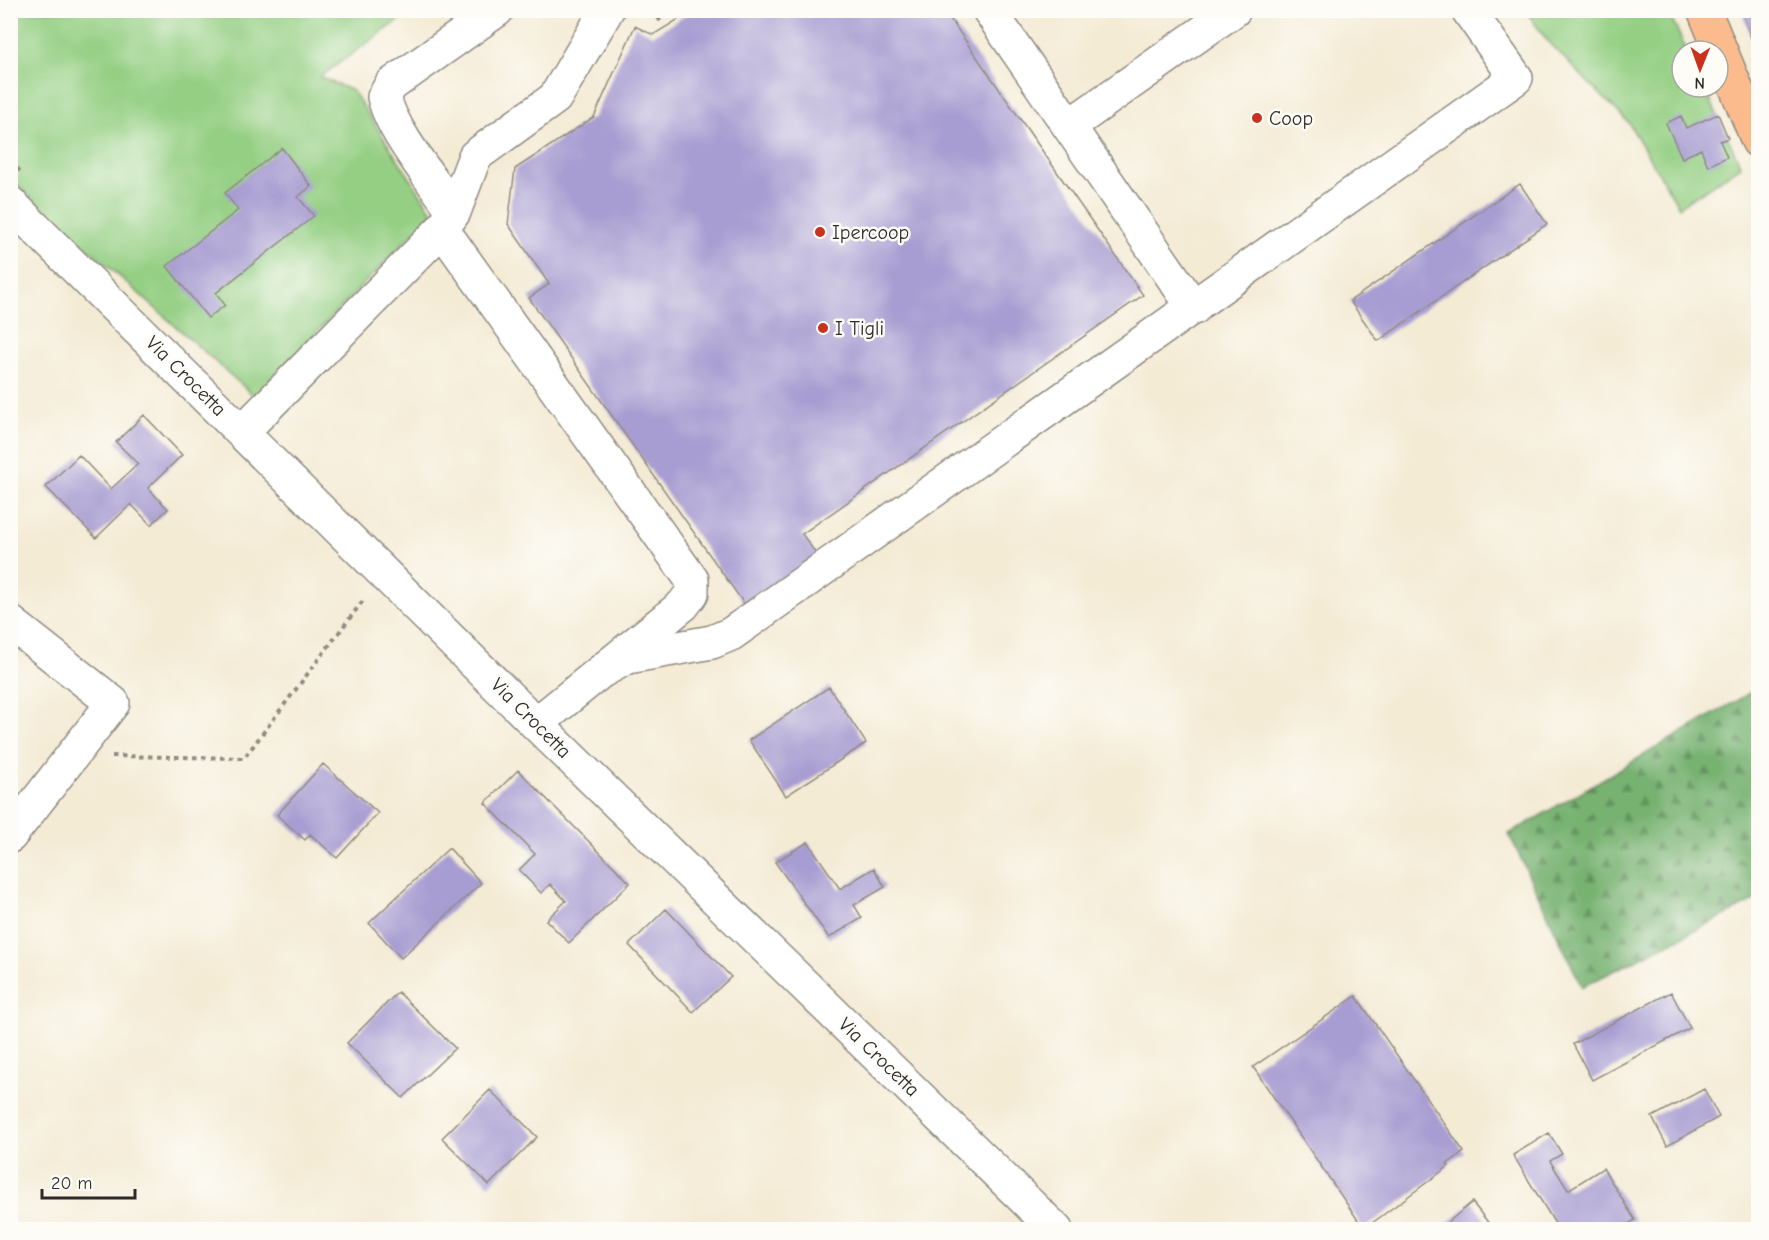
<svg xmlns="http://www.w3.org/2000/svg" width="1769" height="1240" font-family="'Comic Neue',sans-serif">
  <defs>
    <pattern id="forest-firs" width="22" height="20" patternUnits="userSpaceOnUse" patternTransform="scale(1.5)"><rect width="22" height="20" fill="#77b271"/><path d="M5 1l3.5 6h-7zM16 11l3.5 6h-7z" fill="#62915d"/></pattern>
  </defs>
  <rect width="100%" height="100%" fill="#fdfcf7"/>
  <filter id="ink" filterUnits="userSpaceOnUse"><feTurbulence type="fractalNoise" baseFrequency=".0167" numOctaves="2"/><feDisplacementMap in="SourceGraphic" scale="12" xChannelSelector="R" yChannelSelector="G"/><feConvolveMatrix kernelMatrix="1 2 1 2 8 2 1 2 1" color-interpolation-filters="sRGB"/></filter>
  <filter id="wash" filterUnits="userSpaceOnUse"><feTurbulence type="fractalNoise" baseFrequency=".008" numOctaves="4" result="noise"/><feDisplacementMap in="SourceGraphic" scale="24" xChannelSelector="R" yChannelSelector="G"/><feGaussianBlur stdDeviation="1.35" result="paint"/><feColorMatrix in="noise" values="0 0 0 0 0 0 0 0 0 0 0 0 0 0 0 0 0 1.4 0 .05"/><feComposite in="paint" operator="in"/></filter>
  <g filter="url(#wash)">
    <rect width="100%" height="100%" fill="#f4ebd5"/>
    <path fill="url(#forest-firs)" stroke="#516e4e" stroke-width="1.5" d="M 1758,688 L 1758,899 L 1582,987 L 1509,834 Z"/>
    <path fill="#94cf83" stroke="#607d57" stroke-width="1.5" d="M 11,11 L 412,11 L 320,77 L 353,91 L 433,213 L 254,396 L 11,180 Z
      M 1526,11 L 1668,11 L 1687,51 L 1682,51 L 1682,87 L 1704,87 L 1741,166 L 1679,207 L 1628,122 L 1548,42 Z"/>
    <g id="blocks">
      <path fill="#a79dd2" d="M 688,10 L 944,10 L 1143,295 L 802,534 L 819,558 L 747,608 L 529,298 L 549,284 L 508,224 L 515,169 L 594,117 L 635,26 L 653,35 L 689,13 Z
        M 1741,10 L 1758,10 L 1758,56 Z
        M 1718,114 L 1728,138 L 1720,141 L 1727,157 L 1708,166 L 1701,149 L 1682,158 L 1666,123 L 1681,116 L 1686,128 Z
        M 282,148 L 311,186 L 298,197 L 314,216 L 216,293 L 225,305 L 208,318 L 167,266 L 238,210 L 225,193 Z
        M 1520,184 L 1547,224 L 1378,341 L 1350,301 Z
        M 10,286 L 17,293 L 10,300 Z
        M 144,415 L 182,455 L 148,488 L 168,509 L 151,525 L 131,504 L 96,538 L 46,487 L 79,455 L 111,489 L 138,464 L 116,442 Z
        M 829,687 L 866,743 L 786,796 L 749,740 Z
        M 323,764 L 378,813 L 337,858 L 310,834 L 305,840 L 277,815 Z
        M 518,770 L 630,883 L 569,943 L 546,920 L 566,901 L 550,884 L 541,893 L 519,870 L 535,854 L 485,803 Z
        M 808,842 L 840,889 L 874,868 L 885,887 L 854,905 L 862,918 L 829,938 L 775,862 Z
        M 449,848 L 481,883 L 401,958 L 369,923 Z
        M 666,909 L 731,977 L 693,1012 L 629,945 Z
        M 398,992 L 455,1048 L 403,1098 L 347,1043 Z
        M 1671,992 L 1690,1028 L 1592,1080 L 1573,1044 Z
        M 1356,996 L 1464,1152 L 1447,1164 L 1449,1166 L 1364,1229 L 1253,1067 Z
        M 1704,1089 L 1719,1117 L 1667,1146 L 1652,1117 Z
        M 490,1090 L 537,1137 L 489,1185 L 442,1138 Z
        M 1549,1133 L 1562,1154 L 1550,1161 L 1568,1190 L 1603,1168 L 1635,1220 L 1619,1230 L 1559,1230 L 1513,1155 Z
        M 1472,1202 L 1494,1230 L 1439,1230 Z"/>
    </g>
  </g>
  <g filter="url(#ink)">
    <use href="#blocks" fill-opacity="0" stroke="#908b80" stroke-width="1.5"/>
    <g fill="none" stroke-linecap="round" stroke-linejoin="round">
      <g stroke="#908b80" stroke-width="36">
        <path id="minor" d="M 989,10 L 1194,308
          M 1069,126 L 1234,10
          M 10,203 L 536,724 L 1056,1230
          M 454,212 C 433,180 392,132 384,97 L 391,85 L 497,10
          M 442,229 L 692,580 L 692,593 L 683,605 L 536,724
          M 242,432 L 442,229 L 454,212 L 475,156 L 555,98 L 607,10
          M 10,622 L 113,703 L 10,836
          M 602,671 L 628,657 L 712,642 L 731,634 L 1516,78 L 1468,10"/>
      </g>
      <g stroke="#908b80" stroke-width="36">
        <path id="major" d="M 1704,10 L 1758,141"/>
      </g>
      <path stroke="#908b80" stroke-width="4" stroke-dasharray="4.5 4.5" stroke-linecap="butt" d="M 653,10 L 661,22
        M 10,162 L 22,173
        M 112,756 L 244,758 L 365,598"/>
      <use href="#minor" stroke="#fff" stroke-width="33"/>
      <use href="#major" stroke="#fbbb8d" stroke-width="33"/>
    </g>
  </g>
  <g fill="#c8321e" stroke="#fdfcf7" stroke-width="2">
    <circle cx="1257" cy="118" r="6"/>
    <circle cx="820" cy="232" r="6"/>
    <circle cx="823" cy="328" r="6"/>
  </g>
  <g text-anchor="middle" dominant-baseline="central" stroke-width="5" stroke-linejoin="round" paint-order="stroke">
    <g font-size="20" fill="#2b2b2b" stroke="#fdfcf7" text-anchor="start">
      <text x="1269" y="118">Coop</text>
      <text x="832" y="232">Ipercoop</text>
      <text x="835" y="328">I Tigli</text>
    </g>
    <g font-size="20" fill="#2b2b2b" stroke="#fdfcf7">
      <text transform="translate(186 376) rotate(45)">Via Crocetta</text>
      <text transform="translate(531 718) rotate(45)">Via Crocetta</text>
      <text transform="translate(879 1057) rotate(44)">Via Crocetta</text>
    </g>
  </g>
  <rect width="1769" height="1240" fill="none" stroke="#fdfcf7" stroke-width="36"/>
  <g transform="translate(1700 69) rotate(181)"><circle r="28" fill="#fdfcf7" stroke="#a9a8a5" stroke-width="1.5"/>
  <path d="M0-4.5L10 22L0 15L-10 22Z" fill="#c8321e"/>
  <text y="-9" font-size="16" font-weight="bold" text-anchor="middle" fill="#2b2b2b">N</text>
  </g>
  <path d="M42 1189v9h93v-9" fill="none" stroke="#2b2b2b" stroke-width="3"/>
  <text x="51" y="1189" font-size="18" fill="#2b2b2b" stroke="#fdfcf7" stroke-width="4.5" paint-order="stroke">20 m</text>
</svg>
